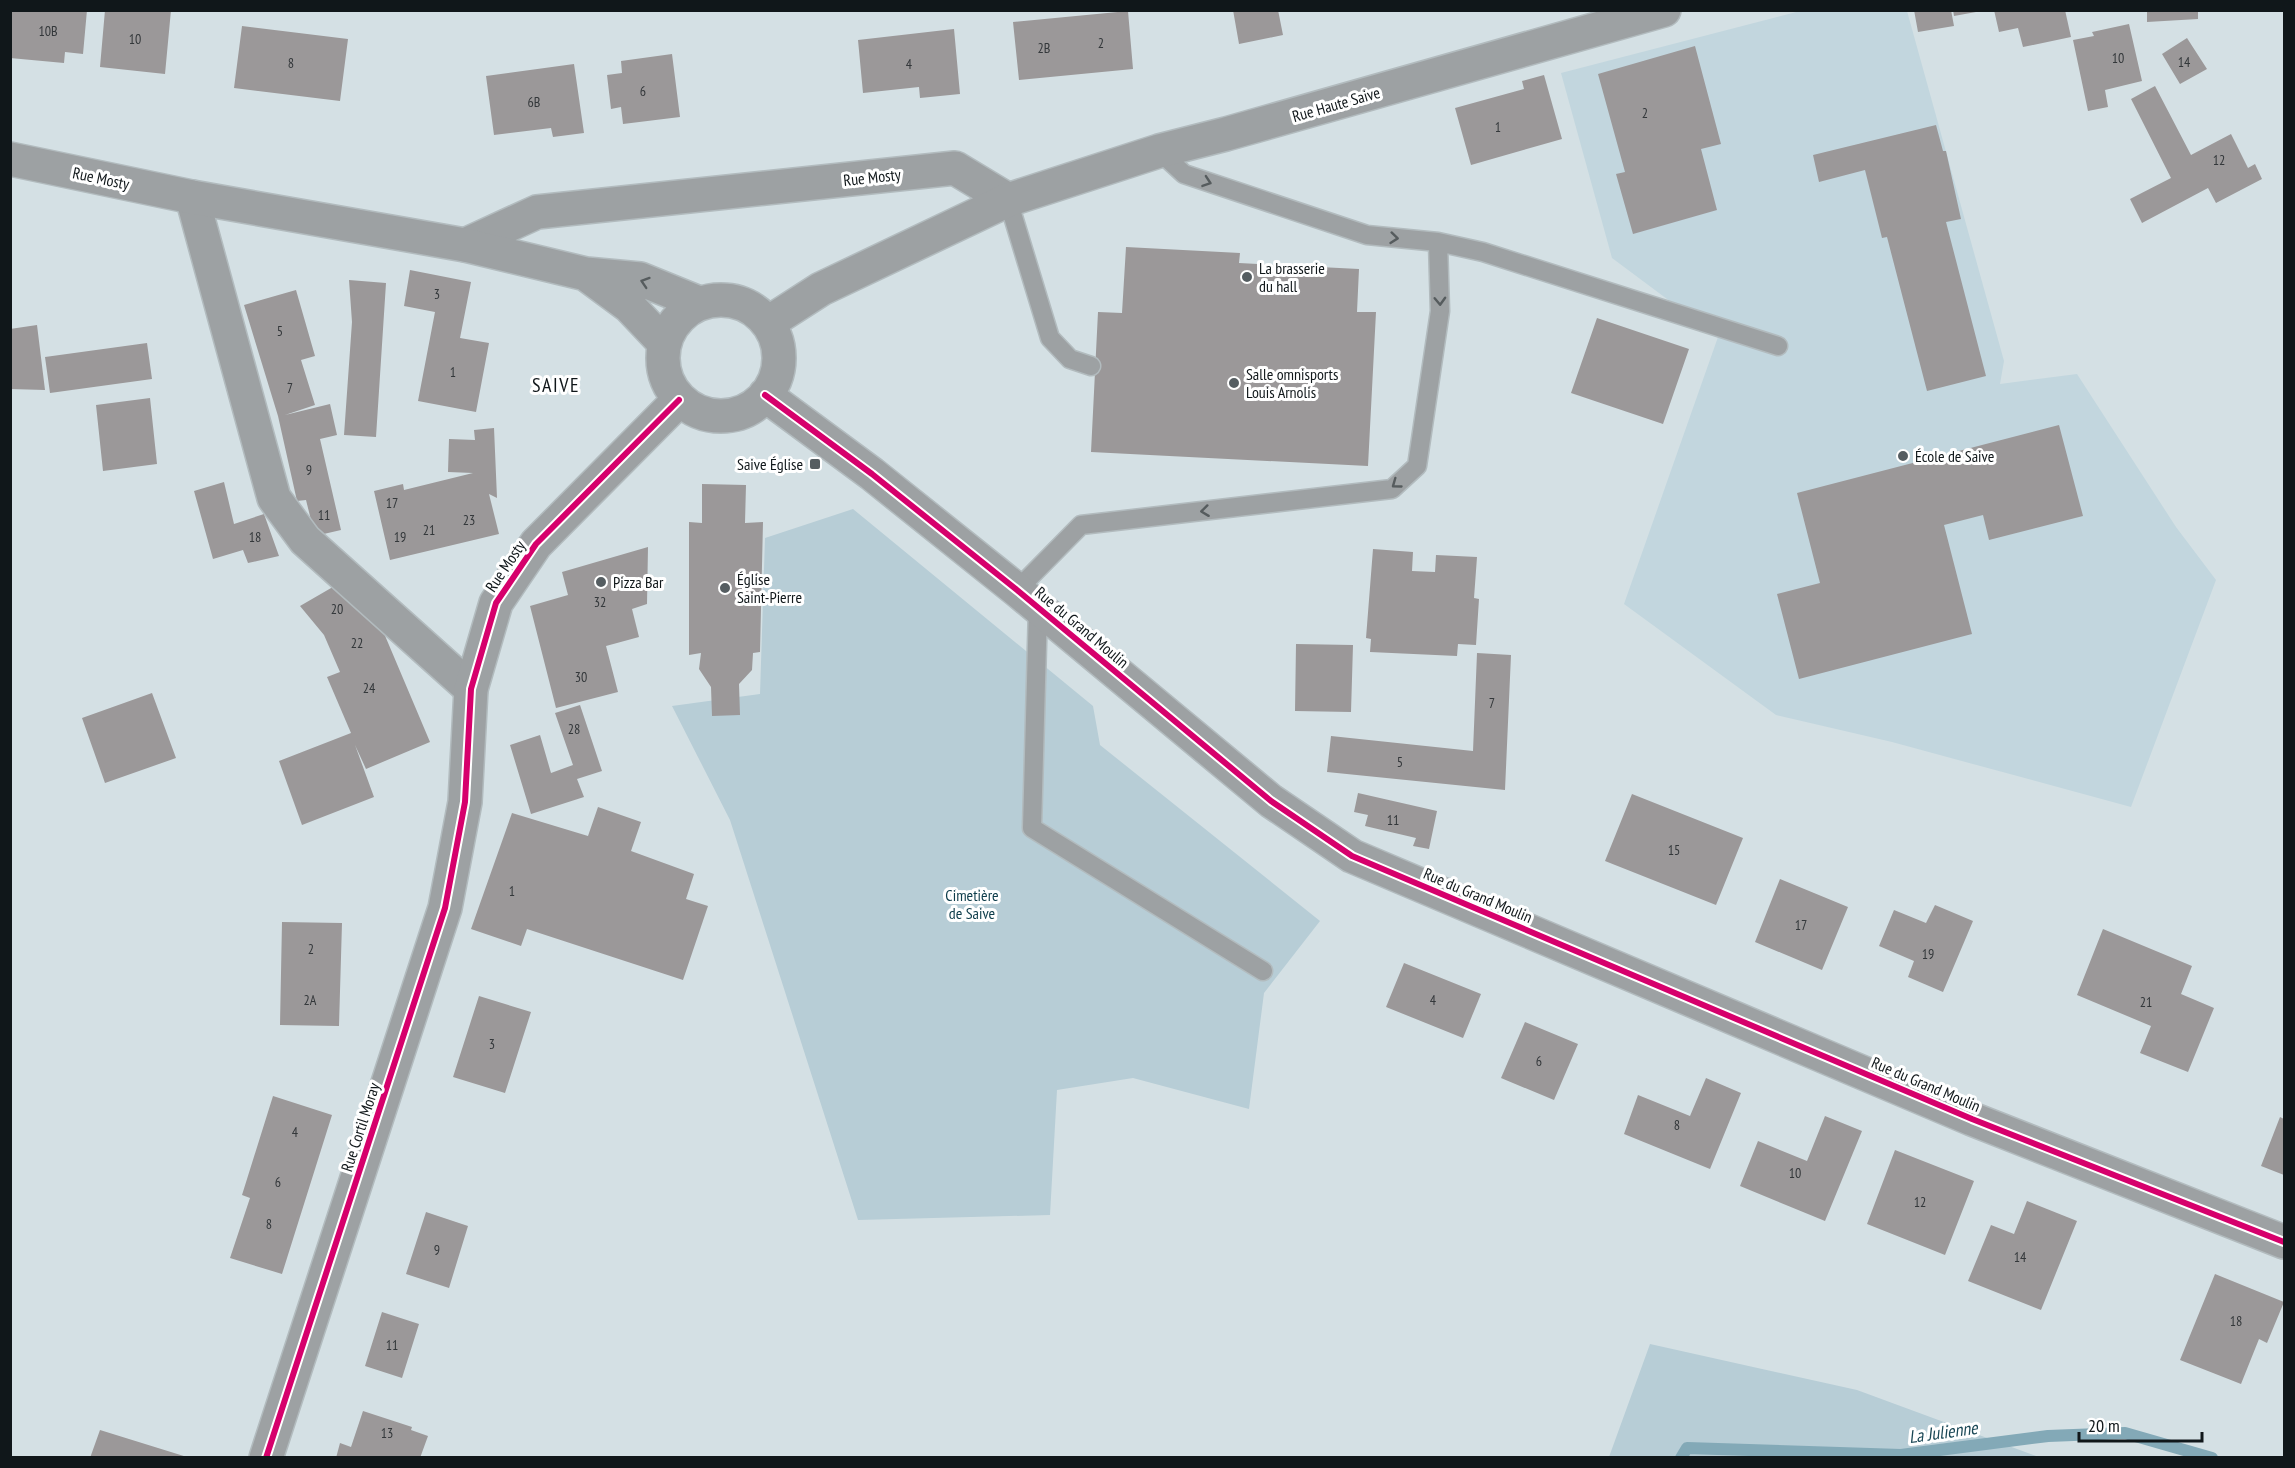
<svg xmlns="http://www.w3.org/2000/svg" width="2295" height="1468" font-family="'PT Sans Narrow',sans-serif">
  <rect width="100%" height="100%" fill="#d4e0e4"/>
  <path fill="#c2d6de" d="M 1800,11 L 1907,11 L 2004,361 L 2000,384 L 2077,374 L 2176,527 L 2216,580 L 2131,807 L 1892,742 L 1776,715 L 1624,604 L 1718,337 L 1612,258 L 1561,73 Z"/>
  <path fill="#b7cdd6" d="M 853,509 L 1093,706 L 1100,745 L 1320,921 L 1264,993 L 1249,1109 L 1133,1078 L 1057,1090 L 1050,1215 L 858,1220 L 730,820 L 672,706 L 760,694 L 765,538 Z
    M 1650,1344 L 1857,1390 L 2039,1457 L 1609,1457 Z"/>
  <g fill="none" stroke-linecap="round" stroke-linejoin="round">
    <path stroke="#83a9b7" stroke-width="12" d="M 1681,1458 L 1687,1448 L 1901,1455 L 2048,1436 L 2125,1433 L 2212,1458"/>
  </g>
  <path fill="#9b9899" d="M 10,10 L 87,10 L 83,54 L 65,52 L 64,63 L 10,58 Z
    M 105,10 L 171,10 L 165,74 L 100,67 Z
    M 1233,10 L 1278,10 L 1283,35 L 1239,44 Z
    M 1914,10 L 1951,10 L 1954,26 L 1918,32 Z
    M 1953,10 L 1976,10 L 1976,12 L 1954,16 Z
    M 1994,10 L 2065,10 L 2071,37 L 2023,47 L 2018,28 L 1999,32 Z
    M 2147,10 L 2198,10 L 2198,19 L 2147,22 Z
    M 1128,11 L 1133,69 L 1019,80 L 1013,22 Z
    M 2129,24 L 2142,81 L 2105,90 L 2108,107 L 2088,111 L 2073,40 L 2094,36 L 2092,32 Z
    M 242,26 L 348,39 L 340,101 L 234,88 Z
    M 954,29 L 960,94 L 920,98 L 919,87 L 863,93 L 858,40 Z
    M 2187,38 L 2207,69 L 2180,84 L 2162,54 Z
    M 1695,46 L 1721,144 L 1701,149 L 1717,210 L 1633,234 L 1616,174 L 1625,172 L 1598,74 Z
    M 672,54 L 680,117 L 623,124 L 621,107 L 611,109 L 607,75 L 622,73 L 621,61 Z
    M 574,64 L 584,133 L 553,137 L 551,128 L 494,135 L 486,76 Z
    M 1544,75 L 1562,139 L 1471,165 L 1455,108 L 1524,89 L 1522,81 Z
    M 2155,86 L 2191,155 L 2231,134 L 2248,168 L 2255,164 L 2262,179 L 2216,203 L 2208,188 L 2142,223 L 2130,199 L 2171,178 L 2131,99 Z
    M 1936,125 L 1943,151 L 1946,151 L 1961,219 L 1946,222 L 1986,376 L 1927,391 L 1887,237 L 1882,238 L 1865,170 L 1819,182 L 1813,155 Z
    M 1126,247 L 1240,253 L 1239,263 L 1359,269 L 1357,312 L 1376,312 L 1368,466 L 1091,452 L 1098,312 L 1122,313 Z
    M 410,270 L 471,282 L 460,338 L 489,343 L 476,412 L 418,401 L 435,312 L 404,306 Z
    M 349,280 L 386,283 L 376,437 L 344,435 L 352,322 Z
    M 296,290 L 315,356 L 301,360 L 315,405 L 285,415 L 330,404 L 337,435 L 320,439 L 341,530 L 315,536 L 306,500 L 297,501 L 278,416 L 244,305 Z
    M 1597,318 L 1689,349 L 1663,424 L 1571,393 Z
    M 37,325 L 45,390 L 10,389 L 10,329 Z
    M 147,343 L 152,379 L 50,393 L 45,357 Z
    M 150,398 L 157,464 L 103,471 L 96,405 Z
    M 2059,425 L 2083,516 L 1989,540 L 1983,515 L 1944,525 L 1972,634 L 1799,679 L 1777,594 L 1820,583 L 1797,493 Z
    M 494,428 L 497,498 L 489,494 L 499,534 L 390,560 L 374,491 L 403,484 L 404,490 L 473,473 L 448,472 L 449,439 L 475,440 L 474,430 Z
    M 224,482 L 234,524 L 264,514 L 279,556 L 248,563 L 243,550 L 213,559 L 194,491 Z
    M 702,484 L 746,485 L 745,523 L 763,522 L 760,652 L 753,653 L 752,670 L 739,684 L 740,715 L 712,716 L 711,687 L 699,669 L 701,653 L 689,655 L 689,522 L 702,523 Z
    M 648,547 L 647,604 L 632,609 L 639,637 L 606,646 L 618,692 L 556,708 L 530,606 L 568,595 L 562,572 Z
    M 1373,549 L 1413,552 L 1412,571 L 1435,572 L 1436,555 L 1477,557 L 1474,598 L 1479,599 L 1476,645 L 1458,644 L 1457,656 L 1370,652 L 1371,639 L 1366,638 Z
    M 338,584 L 375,612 L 430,742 L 366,769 L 355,745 L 374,797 L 302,825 L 279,761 L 351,733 L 327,677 L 340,672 L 324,635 L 300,606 Z
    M 1296,644 L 1353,645 L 1351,712 L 1295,711 Z
    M 1477,653 L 1511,655 L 1505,790 L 1327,772 L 1331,736 L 1473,751 Z
    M 152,693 L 176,758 L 105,783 L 82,718 Z
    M 580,705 L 602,771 L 577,779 L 584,797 L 531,814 L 510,745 L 540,735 L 551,773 L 573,765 L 555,713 Z
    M 1358,793 L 1437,811 L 1429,849 L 1413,846 L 1416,838 L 1365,826 L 1368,815 L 1354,812 Z
    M 1632,794 L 1743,838 L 1716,905 L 1605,861 Z
    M 598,807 L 641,822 L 631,851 L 694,874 L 686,899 L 708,906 L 683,980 L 527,929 L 521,946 L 471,929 L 512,813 L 588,836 Z
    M 1780,879 L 1848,907 L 1822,970 L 1755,942 Z
    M 1935,905 L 1973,921 L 1943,992 L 1908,977 L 1914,961 L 1879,946 L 1894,910 L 1926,923 Z
    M 282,922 L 342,923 L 339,1026 L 280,1025 Z
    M 2103,929 L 2192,966 L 2181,994 L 2214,1008 L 2188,1072 L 2140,1053 L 2151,1026 L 2077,995 Z
    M 1404,963 L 1481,994 L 1463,1038 L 1386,1007 Z
    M 479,996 L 531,1012 L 505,1093 L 453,1077 Z
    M 1525,1022 L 1578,1044 L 1554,1100 L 1501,1078 Z
    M 1706,1078 L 1741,1093 L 1710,1169 L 1624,1134 L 1638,1095 L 1690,1116 Z
    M 273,1096 L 332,1115 L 282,1274 L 230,1258 L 250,1198 L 242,1195 Z
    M 1825,1116 L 1862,1131 L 1825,1221 L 1740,1186 L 1758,1141 L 1807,1161 Z
    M 2280,1117 L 2284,1119 L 2284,1175 L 2261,1166 Z
    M 1895,1150 L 1974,1181 L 1945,1255 L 1867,1224 Z
    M 2027,1201 L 2077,1221 L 2041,1310 L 1968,1281 L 1991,1225 L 2014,1234 Z
    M 426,1212 L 468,1226 L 449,1288 L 406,1274 Z
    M 2215,1274 L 2284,1302 L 2267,1343 L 2259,1339 L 2241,1384 L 2180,1360 Z
    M 382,1312 L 419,1324 L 402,1378 L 365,1366 Z
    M 363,1411 L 412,1427 L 411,1430 L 428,1436 L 420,1458 L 336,1458 L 340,1443 L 351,1447 Z
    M 100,1430 L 187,1457 L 187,1458 L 90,1458 Z"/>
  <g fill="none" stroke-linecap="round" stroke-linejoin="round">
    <g stroke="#b2bbbe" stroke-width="21">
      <path id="service" d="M 1159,151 L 1184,174 L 1367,235 L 1438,242 L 1483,252 L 1778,346
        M 1008,200 L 1050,338 L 1070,359 L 1091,366
        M 1017,590 L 1081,525 L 1392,489 L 1417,466 L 1440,311 L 1438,242
        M 1038,608 L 1032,828 L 1263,971"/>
    </g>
    <g stroke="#b2bbbe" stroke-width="36">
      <path id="minor" d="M 192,197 L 274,498 L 305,540 L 471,689
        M 465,245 L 537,212 L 955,168 L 1008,200"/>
    </g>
    <g stroke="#b2bbbe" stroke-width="36">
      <path id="tertiary" d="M 10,159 L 192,197 L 465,245 L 586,274 L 640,279 L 699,303
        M 587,275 L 629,306 L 664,343
        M663 358a58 58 0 1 1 116 0a58 58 0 1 1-116 0Z
        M 768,323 L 821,289 L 1008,200 L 1159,151 L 1226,134 L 1664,10
        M 765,395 L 872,474 L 1017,590 L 1271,801 L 1352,856 L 1972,1119 L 2284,1242
        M 266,1458 L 445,908 L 465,802 L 471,689 L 496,603 L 536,544 L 679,400"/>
    </g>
    <use href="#service" stroke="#9da1a3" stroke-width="18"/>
    <use href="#minor" stroke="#9da1a3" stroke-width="33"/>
    <use href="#tertiary" stroke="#9da1a3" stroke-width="33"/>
    <g stroke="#fff" stroke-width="10">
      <path id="cycleway" d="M 765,395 L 872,474 L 1017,590 L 1271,801 L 1352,856 L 1972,1119 L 2284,1242
        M 266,1458 L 445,908 L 465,802 L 471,689 L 496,603 L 536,544 L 679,400"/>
    </g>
    <use href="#cycleway" stroke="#d6006c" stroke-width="6"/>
  </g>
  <defs><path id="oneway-chevron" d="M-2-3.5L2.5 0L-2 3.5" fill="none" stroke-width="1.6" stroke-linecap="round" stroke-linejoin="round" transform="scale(1.5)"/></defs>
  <g stroke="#565c5e">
    <use href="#oneway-chevron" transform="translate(1207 182) rotate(19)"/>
    <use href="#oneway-chevron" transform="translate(1394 238) rotate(6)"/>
    <use href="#oneway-chevron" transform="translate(645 282) rotate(-162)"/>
    <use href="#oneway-chevron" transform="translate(1440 301) rotate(88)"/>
    <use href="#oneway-chevron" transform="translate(1396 484) rotate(144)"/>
    <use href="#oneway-chevron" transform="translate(1205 511) rotate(173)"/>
  </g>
  <g fill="#555d61" stroke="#fff" stroke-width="2">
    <circle cx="1247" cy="277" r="6"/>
    <circle cx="1234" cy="383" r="6"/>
    <circle cx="1903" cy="456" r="6"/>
    <rect x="809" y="458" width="12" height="12" rx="3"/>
    <circle cx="601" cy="582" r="6"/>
    <circle cx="725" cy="588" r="6"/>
  </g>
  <g text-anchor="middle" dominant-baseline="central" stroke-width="6" stroke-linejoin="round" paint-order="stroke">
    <g font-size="14" fill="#33373a">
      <text x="48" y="31">10B</text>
      <text x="135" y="39">10</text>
      <text x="1101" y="43">2</text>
      <text x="1044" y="48">2B</text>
      <text x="2118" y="58">10</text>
      <text x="2184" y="62">14</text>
      <text x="291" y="63">8</text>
      <text x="909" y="64">4</text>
      <text x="643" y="91">6</text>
      <text x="534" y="102">6B</text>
      <text x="1645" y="113">2</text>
      <text x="1498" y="127">1</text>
      <text x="2219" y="160">12</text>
      <text x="437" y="294">3</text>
      <text x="280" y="331">5</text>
      <text x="453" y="372">1</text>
      <text x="290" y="388">7</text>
      <text x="309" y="470">9</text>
      <text x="392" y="503">17</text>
      <text x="324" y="515">11</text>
      <text x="469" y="520">23</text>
      <text x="429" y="530">21</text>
      <text x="255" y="537">18</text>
      <text x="400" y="537">19</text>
      <text x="600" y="602">32</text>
      <text x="337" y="609">20</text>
      <text x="357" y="643">22</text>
      <text x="581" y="677">30</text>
      <text x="369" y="688">24</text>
      <text x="1492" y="703">7</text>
      <text x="574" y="729">28</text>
      <text x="1400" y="762">5</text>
      <text x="1393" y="820">11</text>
      <text x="1674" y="850">15</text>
      <text x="512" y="891">1</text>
      <text x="1801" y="925">17</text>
      <text x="311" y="949">2</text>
      <text x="1928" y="954">19</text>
      <text x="310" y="1000">2A</text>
      <text x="1433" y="1000">4</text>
      <text x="2146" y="1002">21</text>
      <text x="492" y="1044">3</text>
      <text x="1539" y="1061">6</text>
      <text x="1677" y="1125">8</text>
      <text x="295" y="1132">4</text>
      <text x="1795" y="1173">10</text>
      <text x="278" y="1182">6</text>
      <text x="1920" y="1202">12</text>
      <text x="269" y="1224">8</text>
      <text x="437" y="1250">9</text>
      <text x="2020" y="1257">14</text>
      <text x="2236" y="1321">18</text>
      <text x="392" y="1345">11</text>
      <text x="387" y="1433">13</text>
    </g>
    <g font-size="16" fill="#10171a" stroke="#fff">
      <text transform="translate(1336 104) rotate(-16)">Rue Haute Saive</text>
      <text transform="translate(872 177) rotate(-6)">Rue Mosty</text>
      <text transform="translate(101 178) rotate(12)">Rue Mosty</text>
      <text transform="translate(505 566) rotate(-56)">Rue Mosty</text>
      <text transform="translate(1082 627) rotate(40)">Rue du Grand Moulin</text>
      <text transform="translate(1478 895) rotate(23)">Rue du Grand Moulin</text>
      <text transform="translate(1926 1084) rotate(23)">Rue du Grand Moulin</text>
      <text transform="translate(360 1127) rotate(-72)">Rue Cortil Moray</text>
    </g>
    <g font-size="16" fill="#10171a" stroke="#fff" text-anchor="start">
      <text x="1259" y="268">La brasserie<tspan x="1259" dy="18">du hall</tspan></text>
      <text x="1246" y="374">Salle omnisports<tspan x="1246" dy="18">Louis Arnolis</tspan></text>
      <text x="1915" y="456">École de Saive</text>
      <text x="803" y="464" text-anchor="end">Saive Église</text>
      <text x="737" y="579">Église<tspan x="737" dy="18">Saint-Pierre</tspan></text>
      <text x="613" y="582">Pizza Bar</text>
    </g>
    <g font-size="16" fill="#0e3d4b" stroke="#fff">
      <text x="972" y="895">Cimetière<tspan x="972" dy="18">de Saive</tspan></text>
    </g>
    <g font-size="18" font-style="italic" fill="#1a4755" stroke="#fff">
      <text transform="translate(1943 1432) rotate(-8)">La Julienne</text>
    </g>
    <g font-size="20" letter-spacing="1.5" fill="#10171a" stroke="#fff">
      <text x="556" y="385">SAIVE</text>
    </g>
  </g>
  <rect width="2295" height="1468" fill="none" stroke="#10171a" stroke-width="24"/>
  <path d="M2079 1432v9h123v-9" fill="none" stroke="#10171a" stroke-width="3"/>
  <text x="2088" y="1432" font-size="18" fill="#10171a" stroke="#ffffff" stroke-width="4.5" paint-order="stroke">20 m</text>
</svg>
